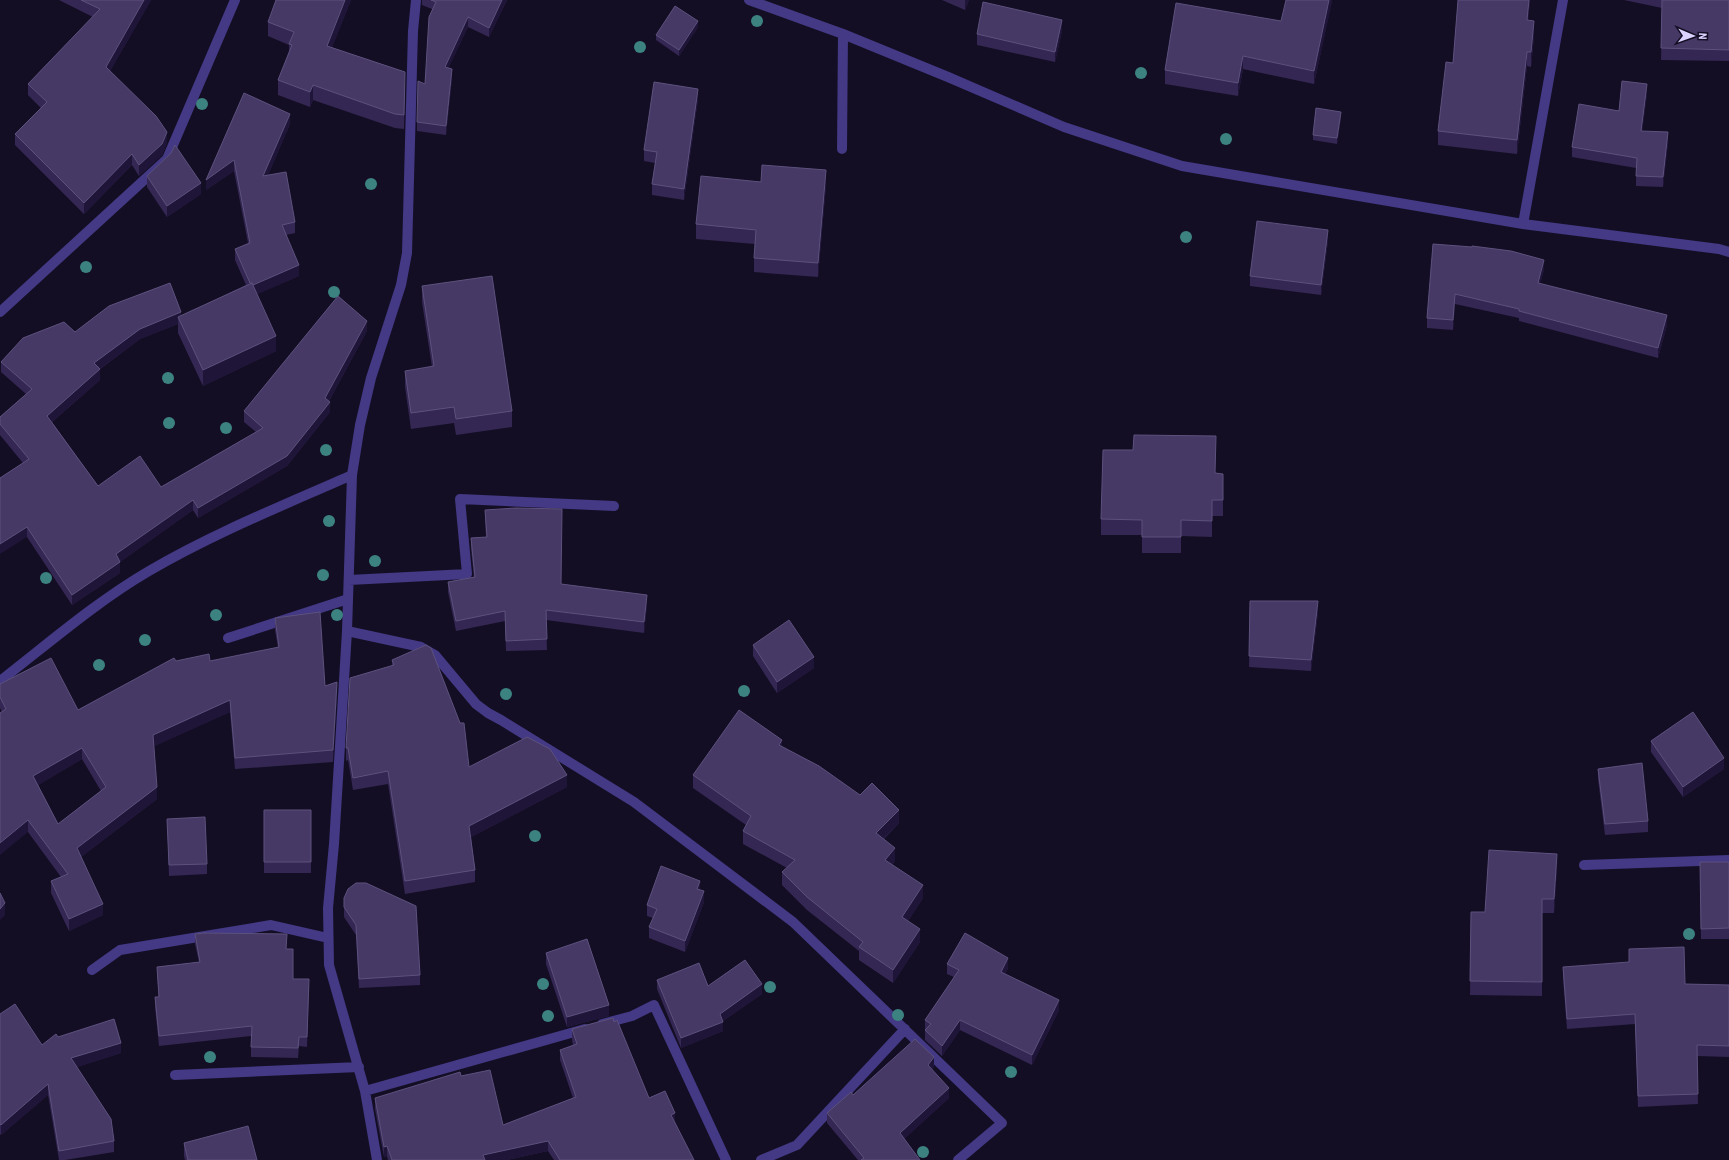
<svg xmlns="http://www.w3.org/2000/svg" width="1729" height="1160" font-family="'Roboto Condensed',sans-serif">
  <rect width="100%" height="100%" fill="#140e24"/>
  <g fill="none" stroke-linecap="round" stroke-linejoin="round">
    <path stroke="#433984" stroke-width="10" d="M 749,0 L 843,34 L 948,77 L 1064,127 L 1182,166 L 1523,224 L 1719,249 L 1729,252
      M 842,149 L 843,34
      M 1523,224 L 1563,0
      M 0,312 L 167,159 L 235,0
      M 349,580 L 467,574 L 460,499 L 614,506
      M 347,631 L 421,647 L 435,655 L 476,704 L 488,713 L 501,720 L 634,802 L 793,922 L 1002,1123 L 958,1160
      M 228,638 L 348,599
      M 0,681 C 49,643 96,602 149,571 C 214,533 284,505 352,475
      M 1584,865 L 1729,860
      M 92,970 L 120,950 L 271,925 L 328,938
      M 602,1024 L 632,1016 L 654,1005 L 726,1160
      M 175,1075 L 359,1067
      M 365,1091 L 585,1029
      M 377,1160 L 365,1091 L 329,965 L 328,908 L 334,844 L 347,631 L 352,475 L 360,425 L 371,378 L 401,285 L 407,253 L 413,31 L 416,0
      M 761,1160 L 797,1145 L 905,1029"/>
  </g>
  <g fill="#3c8281">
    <circle cx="757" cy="21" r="6"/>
    <circle cx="640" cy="47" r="6"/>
    <circle cx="1141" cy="73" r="6"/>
    <circle cx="202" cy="104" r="6"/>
    <circle cx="1226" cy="139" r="6"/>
    <circle cx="371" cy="184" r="6"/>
    <circle cx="1186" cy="237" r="6"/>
    <circle cx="86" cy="267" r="6"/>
    <circle cx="334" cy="292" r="6"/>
    <circle cx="168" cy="378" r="6"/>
    <circle cx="169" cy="423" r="6"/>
    <circle cx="226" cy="428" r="6"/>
    <circle cx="326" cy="450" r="6"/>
    <circle cx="329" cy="521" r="6"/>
    <circle cx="375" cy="561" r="6"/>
    <circle cx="323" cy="575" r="6"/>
    <circle cx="46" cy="578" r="6"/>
    <circle cx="216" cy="615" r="6"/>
    <circle cx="337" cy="615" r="6"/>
    <circle cx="145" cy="640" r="6"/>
    <circle cx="99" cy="665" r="6"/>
    <circle cx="744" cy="691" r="6"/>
    <circle cx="506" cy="694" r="6"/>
    <circle cx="535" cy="836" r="6"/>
    <circle cx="1689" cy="934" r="6"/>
    <circle cx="543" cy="984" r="6"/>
    <circle cx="770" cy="987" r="6"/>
    <circle cx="898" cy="1015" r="6"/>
    <circle cx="548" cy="1016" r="6"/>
    <circle cx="210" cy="1057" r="6"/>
    <circle cx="1011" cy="1072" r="6"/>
    <circle cx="923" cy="1152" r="6"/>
  </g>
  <path fill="#342753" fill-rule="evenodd" d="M 59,0 L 151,0 L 110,71 L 167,143 L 162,155 L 139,176 L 132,165 L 84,214 L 15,145 L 15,134 L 41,108 L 28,95 L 28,84 L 93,17 Z
    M 351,0 L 332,47 L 405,86 L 404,129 L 395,128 L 313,100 L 310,107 L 278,95 L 278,80 L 289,52 L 289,45 L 268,36 L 268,22 Z
    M 422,0 L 507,0 L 489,37 L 468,27 L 448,68 L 452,78 L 446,135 L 417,131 L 417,122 L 425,84 L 432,9 L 422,5 Z
    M 942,0 L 969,0 L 965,10 Z
    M 1332,0 L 1314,84 L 1243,69 L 1238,96 L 1165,84 L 1165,70 Z
    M 1458,0 L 1530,0 L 1528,21 L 1534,36 L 1531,67 L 1527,66 L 1517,154 L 1438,145 L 1438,131 L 1453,63 Z
    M 1624,0 L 1729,0 L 1729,61 L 1661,60 L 1662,8 Z
    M 698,27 L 679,56 L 656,40 L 656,35 Z
    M 1062,31 L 1055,62 L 977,45 L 977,34 Z
    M 1647,94 L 1642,131 L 1668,142 L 1663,187 L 1636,186 L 1636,168 L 1572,157 L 1572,147 L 1619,111 Z
    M 698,99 L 684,200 L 652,195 L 652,184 L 655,163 L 644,161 L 644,150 Z
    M 1341,117 L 1337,144 L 1313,140 L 1313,135 Z
    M 290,124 L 268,175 L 295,222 L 295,233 L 286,235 L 299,276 L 257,294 L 276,351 L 203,386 L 178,333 L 178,324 L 140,339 L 100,369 L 100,380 L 52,422 L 98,486 L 161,487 L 256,432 L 244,422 L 244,411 L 367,331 L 329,401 L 330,412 L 287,466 L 198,518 L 193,510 L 120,562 L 120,573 L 72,605 L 27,537 L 23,463 L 0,435 L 0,417 L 26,394 L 1,372 L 1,362 L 75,332 L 181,316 L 246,285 L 235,260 L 235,249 L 248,243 L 234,171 L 206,190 L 206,180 Z
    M 171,153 L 201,194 L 167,217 L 147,187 L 147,176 Z
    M 826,185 L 818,277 L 754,272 L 754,258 L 755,244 L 696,239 L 696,224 Z
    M 1328,241 L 1321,295 L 1250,286 L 1250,276 Z
    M 1433,244 L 1544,270 L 1540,283 L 1667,325 L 1658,358 L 1519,321 L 1519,318 L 1455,304 L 1453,330 L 1427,328 L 1427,318 Z
    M 422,286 L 512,411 L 512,427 L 456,435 L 454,423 L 411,429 L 405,387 L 405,371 L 432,367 L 422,302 Z
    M 1215,473 L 1223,474 L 1223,516 L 1212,516 L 1212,537 L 1181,536 L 1181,553 L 1142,553 L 1142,535 L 1101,535 L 1101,519 Z
    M 485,510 L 561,584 L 647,605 L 644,633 L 546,620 L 547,650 L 506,651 L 505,621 L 456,631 L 448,592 L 448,582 L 474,577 L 471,549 L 471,538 L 486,537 L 485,521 Z
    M 1250,601 L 1318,612 L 1311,671 L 1249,667 Z
    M 275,618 L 325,686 L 337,694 L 333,762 L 235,769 L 230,712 L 154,746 L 157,799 L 81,857 L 103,915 L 69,931 L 51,893 L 51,881 L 61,877 L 28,832 L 2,712 L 0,708 L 0,684 L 78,710 L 176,661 L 210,661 L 278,648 L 275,630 ZM 82,759 L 101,791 L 58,824 L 38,785 Z
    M 753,645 L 814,668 L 777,693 L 753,656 Z
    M 392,660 L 469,767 L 567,787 L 471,837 L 475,870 L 475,882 L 405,894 L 388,784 L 353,790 L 348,760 L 346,761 L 346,748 L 392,665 Z
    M 1651,741 L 1724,769 L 1683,797 L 1651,752 Z
    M 782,746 L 899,823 L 884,839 L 895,861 L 892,865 L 923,898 L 908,921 L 920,942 L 893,983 L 859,960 L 859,951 L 807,910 L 782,885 L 782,872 L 787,868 L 743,844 L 743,831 L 746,825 L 693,788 L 693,775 Z
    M 1598,769 L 1648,821 L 1648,832 L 1605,835 L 1598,779 Z
    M 264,810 L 311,810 L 311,873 L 264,873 Z
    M 167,819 L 207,864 L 207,874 L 169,876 Z
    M 1700,862 L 1729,862 L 1729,939 L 1701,939 Z
    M 1557,868 L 1554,913 L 1542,913 L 1542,996 L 1470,995 L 1471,912 L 1485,912 Z
    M 700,890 L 704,902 L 685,952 L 649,938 L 649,927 L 653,918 L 647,916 L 647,905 Z
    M 344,898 L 420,975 L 420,985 L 359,988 L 356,935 L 344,917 Z
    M 195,934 L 287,949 L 293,979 L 309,989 L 307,1047 L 299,1046 L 298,1058 L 251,1057 L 251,1036 L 159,1046 L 155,1007 L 155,997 L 159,997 L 157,976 L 157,967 L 199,962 L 195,944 Z
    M 546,953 L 609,1016 L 567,1027 L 546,964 Z
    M 947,964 L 1008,968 L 1005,974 L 1059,1010 L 1032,1065 L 960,1030 L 942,1056 L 925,1040 L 925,1020 L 954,977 L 947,974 Z
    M 1563,967 L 1685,984 L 1729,985 L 1729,1057 L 1697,1056 L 1698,1104 L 1638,1107 L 1635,1024 L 1567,1029 L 1563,978 Z
    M 657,980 L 708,986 L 762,994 L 723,1021 L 723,1031 L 681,1048 L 657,989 Z
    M 0,1014 L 42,1045 L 58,1037 L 121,1053 L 77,1067 L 114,1141 L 114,1152 L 65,1160 L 59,1160 L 48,1095 L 1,1135 L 0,1134 Z
    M 614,1022 L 649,1098 L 675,1123 L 694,1160 L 554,1160 L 548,1151 L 507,1160 L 388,1160 L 387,1156 L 384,1157 L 375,1109 L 375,1098 L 461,1076 L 503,1125 L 573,1098 L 560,1060 L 560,1050 L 573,1045 L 572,1040 L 572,1029 Z
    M 934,1067 L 932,1070 L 949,1098 L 904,1139 L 920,1160 L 858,1160 L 827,1123 L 827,1113 L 853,1095 Z
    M 184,1143 L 257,1160 L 185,1160 L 184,1156 Z"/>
  <path fill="#1f1538" d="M 144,0 L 151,0 L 106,78 L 106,67 Z
    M 345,0 L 351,0 L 327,60 L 327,46 Z
    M 502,0 L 507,0 L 489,37 L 489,28 Z
    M 965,0 L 969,0 L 965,10 Z
    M 1329,0 L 1332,0 L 1332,2 L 1314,84 L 1314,71 Z
    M 1529,0 L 1530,0 L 1527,35 L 1527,20 Z
    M 468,17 L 468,27 L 445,76 L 445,67 Z
    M 1062,20 L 1062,31 L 1055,62 L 1055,52 Z
    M 698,21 L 698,27 L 679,56 L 679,50 Z
    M 1534,21 L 1534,36 L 1531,67 L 1531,52 Z
    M 1527,52 L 1527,66 L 1517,154 L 1517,140 Z
    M 1243,56 L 1243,69 L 1238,96 L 1238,83 Z
    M 452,69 L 452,78 L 446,135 L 446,126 Z
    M 405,72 L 405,86 L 404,129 L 404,115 Z
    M 1647,84 L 1647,94 L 1641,142 L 1641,131 Z
    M 313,85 L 313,100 L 310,107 L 310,92 Z
    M 698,89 L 698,99 L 684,200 L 684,189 Z
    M 1341,112 L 1341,117 L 1337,144 L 1337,138 Z
    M 290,114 L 290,124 L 263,187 L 263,176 Z
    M 167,132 L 167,143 L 162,155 L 139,176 L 139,165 Z
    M 1668,132 L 1668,142 L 1663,187 L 1663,177 Z
    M 132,154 L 132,165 L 84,214 L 84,203 Z
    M 234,160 L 234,171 L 206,190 L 206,180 Z
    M 826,170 L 826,185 L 818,277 L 818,263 Z
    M 201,183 L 201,194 L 167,217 L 167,206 Z
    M 1328,230 L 1328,241 L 1321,295 L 1321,285 Z
    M 1544,260 L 1544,270 L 1538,293 L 1538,283 Z
    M 299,265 L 299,276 L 251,297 L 251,286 Z
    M 1455,294 L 1455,304 L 1453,330 L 1453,320 Z
    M 181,312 L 181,322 L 178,317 L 178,324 L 140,339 L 94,373 L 94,363 L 140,329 Z
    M 1667,315 L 1667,325 L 1658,358 L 1658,348 Z
    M 367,321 L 367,331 L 325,408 L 325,398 Z
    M 276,336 L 276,351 L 203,386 L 203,370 Z
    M 100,369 L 100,380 L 47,426 L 47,416 Z
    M 330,402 L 330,412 L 287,466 L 198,518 L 198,508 Z
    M 193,500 L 193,510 L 116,565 L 116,554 Z
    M 27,527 L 27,537 L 0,554 L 0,544 Z
    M 120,562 L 120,573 L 72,605 L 72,595 Z
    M 647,595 L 647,605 L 644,633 L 644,622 Z
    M 1318,601 L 1318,612 L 1311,671 L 1311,660 Z
    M 814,657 L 814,668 L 777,693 L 777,682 Z
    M 337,682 L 337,694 L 333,762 L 333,750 Z
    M 230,700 L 230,712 L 153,747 L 153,735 Z
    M 782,740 L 782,753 L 779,745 Z
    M 82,748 L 82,759 L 33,788 L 33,776 Z
    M 1724,758 L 1724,769 L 1683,797 L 1683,787 Z
    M 567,775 L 567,787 L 469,838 L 469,826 Z
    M 157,787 L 157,799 L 77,860 L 77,848 Z
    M 899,810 L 899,823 L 876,846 L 876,833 Z
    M 28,820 L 28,832 L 0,855 L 0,843 Z
    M 895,848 L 895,861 L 885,873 L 885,860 Z
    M 1557,854 L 1557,868 L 1554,913 L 1554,899 Z
    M 700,881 L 700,892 L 697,889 Z
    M 923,885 L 923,898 L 902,930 L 902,917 Z
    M 704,891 L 704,902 L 685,952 L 685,941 Z
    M 5,903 L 5,915 L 0,920 L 0,909 Z
    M 103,904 L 103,915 L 69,931 L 69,919 Z
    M 920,929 L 920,942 L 893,983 L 893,970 Z
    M 1008,958 L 1008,968 L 1001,982 L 1001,972 Z
    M 762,984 L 762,994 L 720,1023 L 723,1022 L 723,1031 L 681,1048 L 681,1038 L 720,1014 Z
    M 1059,1000 L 1059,1010 L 1032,1065 L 1032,1055 Z
    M 609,1005 L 609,1016 L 567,1027 L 567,1017 Z
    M 960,1020 L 960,1030 L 942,1056 L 942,1046 Z
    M 121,1043 L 121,1053 L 71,1069 L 71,1058 Z
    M 934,1057 L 934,1067 L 928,1075 L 928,1065 Z
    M 48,1084 L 48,1095 L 1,1135 L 1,1125 Z
    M 949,1088 L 949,1098 L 900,1143 L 900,1133 Z
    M 675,1113 L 675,1123 L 671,1115 Z
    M 548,1141 L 548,1151 L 507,1160 L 483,1160 L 483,1155 Z
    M 387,1146 L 387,1156 L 384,1157 L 384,1147 Z"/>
  <path fill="#463965" stroke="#5d517e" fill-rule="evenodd" d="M 81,0 L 144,0 L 106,67 L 156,116 L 167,132 L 162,144 L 139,165 L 132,154 L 84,203 L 15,134 L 47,102 L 28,84 L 100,9 Z
    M 276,0 L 345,0 L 327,46 L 405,72 L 404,115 L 395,114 L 313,85 L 310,92 L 278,80 L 292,45 L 289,44 L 294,32 L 268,22 Z
    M 431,0 L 502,0 L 489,28 L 468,17 L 445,67 L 452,69 L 446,126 L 417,122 L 418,81 L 425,84 L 429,17 L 436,2 Z
    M 1286,0 L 1329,0 L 1314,71 L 1243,56 L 1238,83 L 1165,70 L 1176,3 L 1281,21 Z
    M 1458,0 L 1529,0 L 1527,20 L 1534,21 L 1531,52 L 1527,52 L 1517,140 L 1438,131 L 1446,62 L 1453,63 Z
    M 1662,0 L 1729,0 L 1729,50 L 1661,48 Z
    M 983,2 L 1062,20 L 1055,52 L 977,34 Z
    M 675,6 L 698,21 L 679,50 L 656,35 Z
    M 1622,81 L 1647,84 L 1641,131 L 1668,132 L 1663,177 L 1636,176 L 1637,158 L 1572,147 L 1579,104 L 1619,111 Z
    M 654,82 L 698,89 L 684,189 L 652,184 L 657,152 L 644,150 Z
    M 244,93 L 290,114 L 263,176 L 286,172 L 295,222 L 282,225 L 299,265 L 253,285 L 252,283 L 250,283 L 235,249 L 250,243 L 234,160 L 206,180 Z
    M 1316,108 L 1341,112 L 1337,138 L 1313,135 Z
    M 175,145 L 201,183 L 167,206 L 147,176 L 171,153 Z
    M 762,165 L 826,170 L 818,263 L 754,258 L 756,230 L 696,224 L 701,176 L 761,182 Z
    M 1257,221 L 1328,230 L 1321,285 L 1250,276 Z
    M 1433,244 L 1472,247 L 1472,246 L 1511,251 L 1544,260 L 1538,283 L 1667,315 L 1658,348 L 1519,311 L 1519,309 L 1455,294 L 1453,320 L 1427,318 Z
    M 492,276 L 512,411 L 456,419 L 454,407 L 411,413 L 405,371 L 434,366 L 422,286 Z
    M 170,283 L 181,312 L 140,329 L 94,363 L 100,369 L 47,416 L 98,486 L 140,456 L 161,487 L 263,428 L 244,411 L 338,296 L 367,321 L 325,398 L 330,402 L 287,456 L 198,508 L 193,500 L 116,554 L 120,562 L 72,595 L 27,527 L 0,544 L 0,478 L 29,459 L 0,424 L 0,417 L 32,389 L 1,362 L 23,338 L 64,322 L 75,332 L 109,306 Z
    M 252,283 L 276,336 L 203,370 L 178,317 Z
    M 1134,435 L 1216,436 L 1215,473 L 1223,474 L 1223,500 L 1212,500 L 1212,521 L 1181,520 L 1181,537 L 1142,537 L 1142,520 L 1101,519 L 1103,450 L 1133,450 Z
    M 516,508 L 562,509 L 561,584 L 647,595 L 644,622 L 546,610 L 547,639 L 506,641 L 505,611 L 456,621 L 448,582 L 475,577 L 471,538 L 487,537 L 485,510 Z
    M 1250,601 L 1318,601 L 1311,660 L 1249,656 Z
    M 320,612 L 325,686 L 337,682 L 333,750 L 235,758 L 230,700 L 153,735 L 157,787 L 77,848 L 103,904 L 69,919 L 51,881 L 68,874 L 28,820 L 0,843 L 0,713 L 6,709 L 0,697 L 0,684 L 51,658 L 78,710 L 174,658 L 176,661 L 209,654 L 210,661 L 279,647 L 275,618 ZM 82,748 L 106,787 L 58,824 L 33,776 Z
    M 789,620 L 814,657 L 777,682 L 753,645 Z
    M 426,645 L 431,648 L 460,723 L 464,723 L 469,767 L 527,737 L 550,749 L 567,775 L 469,826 L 475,870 L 405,881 L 388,771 L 353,778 L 348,748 L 346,748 L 350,678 L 394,665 L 392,660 Z
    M 739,710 L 782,740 L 779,745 L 819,766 L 860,795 L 872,783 L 899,810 L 876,833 L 895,848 L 885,860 L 923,885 L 902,917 L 920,929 L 893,970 L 859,947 L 863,942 L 807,897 L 782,872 L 795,860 L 743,831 L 751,816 L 693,775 Z
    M 1693,712 L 1724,758 L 1683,787 L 1651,741 Z
    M 1642,763 L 1648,821 L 1605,824 L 1598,769 Z
    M 264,810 L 311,810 L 311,862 L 264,862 Z
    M 205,817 L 207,864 L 169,865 L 167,819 Z
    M 1489,850 L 1557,854 L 1554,899 L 1542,899 L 1542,982 L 1470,981 L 1471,912 L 1485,912 Z
    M 1700,862 L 1729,862 L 1729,928 L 1701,929 Z
    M 661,866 L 700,881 L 697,889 L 704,891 L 685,941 L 649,927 L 657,909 L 647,905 Z
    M 356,883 L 366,883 L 416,906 L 420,975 L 359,979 L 356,925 L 344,907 L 344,898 L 348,889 Z
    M 0,893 L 5,903 L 0,909 Z
    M 204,933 L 287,934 L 286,949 L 293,949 L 293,979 L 309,979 L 307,1037 L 299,1037 L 298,1048 L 251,1047 L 252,1026 L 159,1036 L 155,997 L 159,997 L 157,967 L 200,962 L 195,934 Z
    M 965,933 L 1008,958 L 1001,972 L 1059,1000 L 1032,1055 L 960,1020 L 942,1046 L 925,1030 L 931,1024 L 925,1020 L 959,970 L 947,964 Z
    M 587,939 L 609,1005 L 567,1017 L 546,953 Z
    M 1684,947 L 1685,984 L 1729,985 L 1729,1046 L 1697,1045 L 1698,1094 L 1638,1096 L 1635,1014 L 1567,1019 L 1563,967 L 1629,962 L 1629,949 Z
    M 745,960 L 762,984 L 720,1014 L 723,1022 L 681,1038 L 657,980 L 699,963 L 708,986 Z
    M 15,1004 L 42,1045 L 56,1034 L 58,1037 L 114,1019 L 121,1043 L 71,1058 L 111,1119 L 114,1141 L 59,1151 L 48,1084 L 1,1125 L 0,1124 L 0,1014 Z
    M 613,1018 L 614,1022 L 617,1020 L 649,1098 L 665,1091 L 675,1113 L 671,1115 L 694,1160 L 560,1160 L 548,1141 L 483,1155 L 485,1160 L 392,1160 L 387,1146 L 384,1147 L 375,1098 L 460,1072 L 461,1076 L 490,1070 L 503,1125 L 576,1097 L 560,1050 L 577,1044 L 572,1029 Z
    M 915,1039 L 934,1057 L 928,1065 L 949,1088 L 900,1133 L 920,1160 L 861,1160 L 864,1158 L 827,1113 L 851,1092 L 853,1095 Z
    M 248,1126 L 257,1160 L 188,1160 L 184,1143 Z"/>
  <g transform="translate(1693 36) rotate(92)" stroke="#140e24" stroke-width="3" paint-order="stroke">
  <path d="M0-3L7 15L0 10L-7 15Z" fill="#dbd2ff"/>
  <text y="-6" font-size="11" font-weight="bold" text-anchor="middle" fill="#dbd2ff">N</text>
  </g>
</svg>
